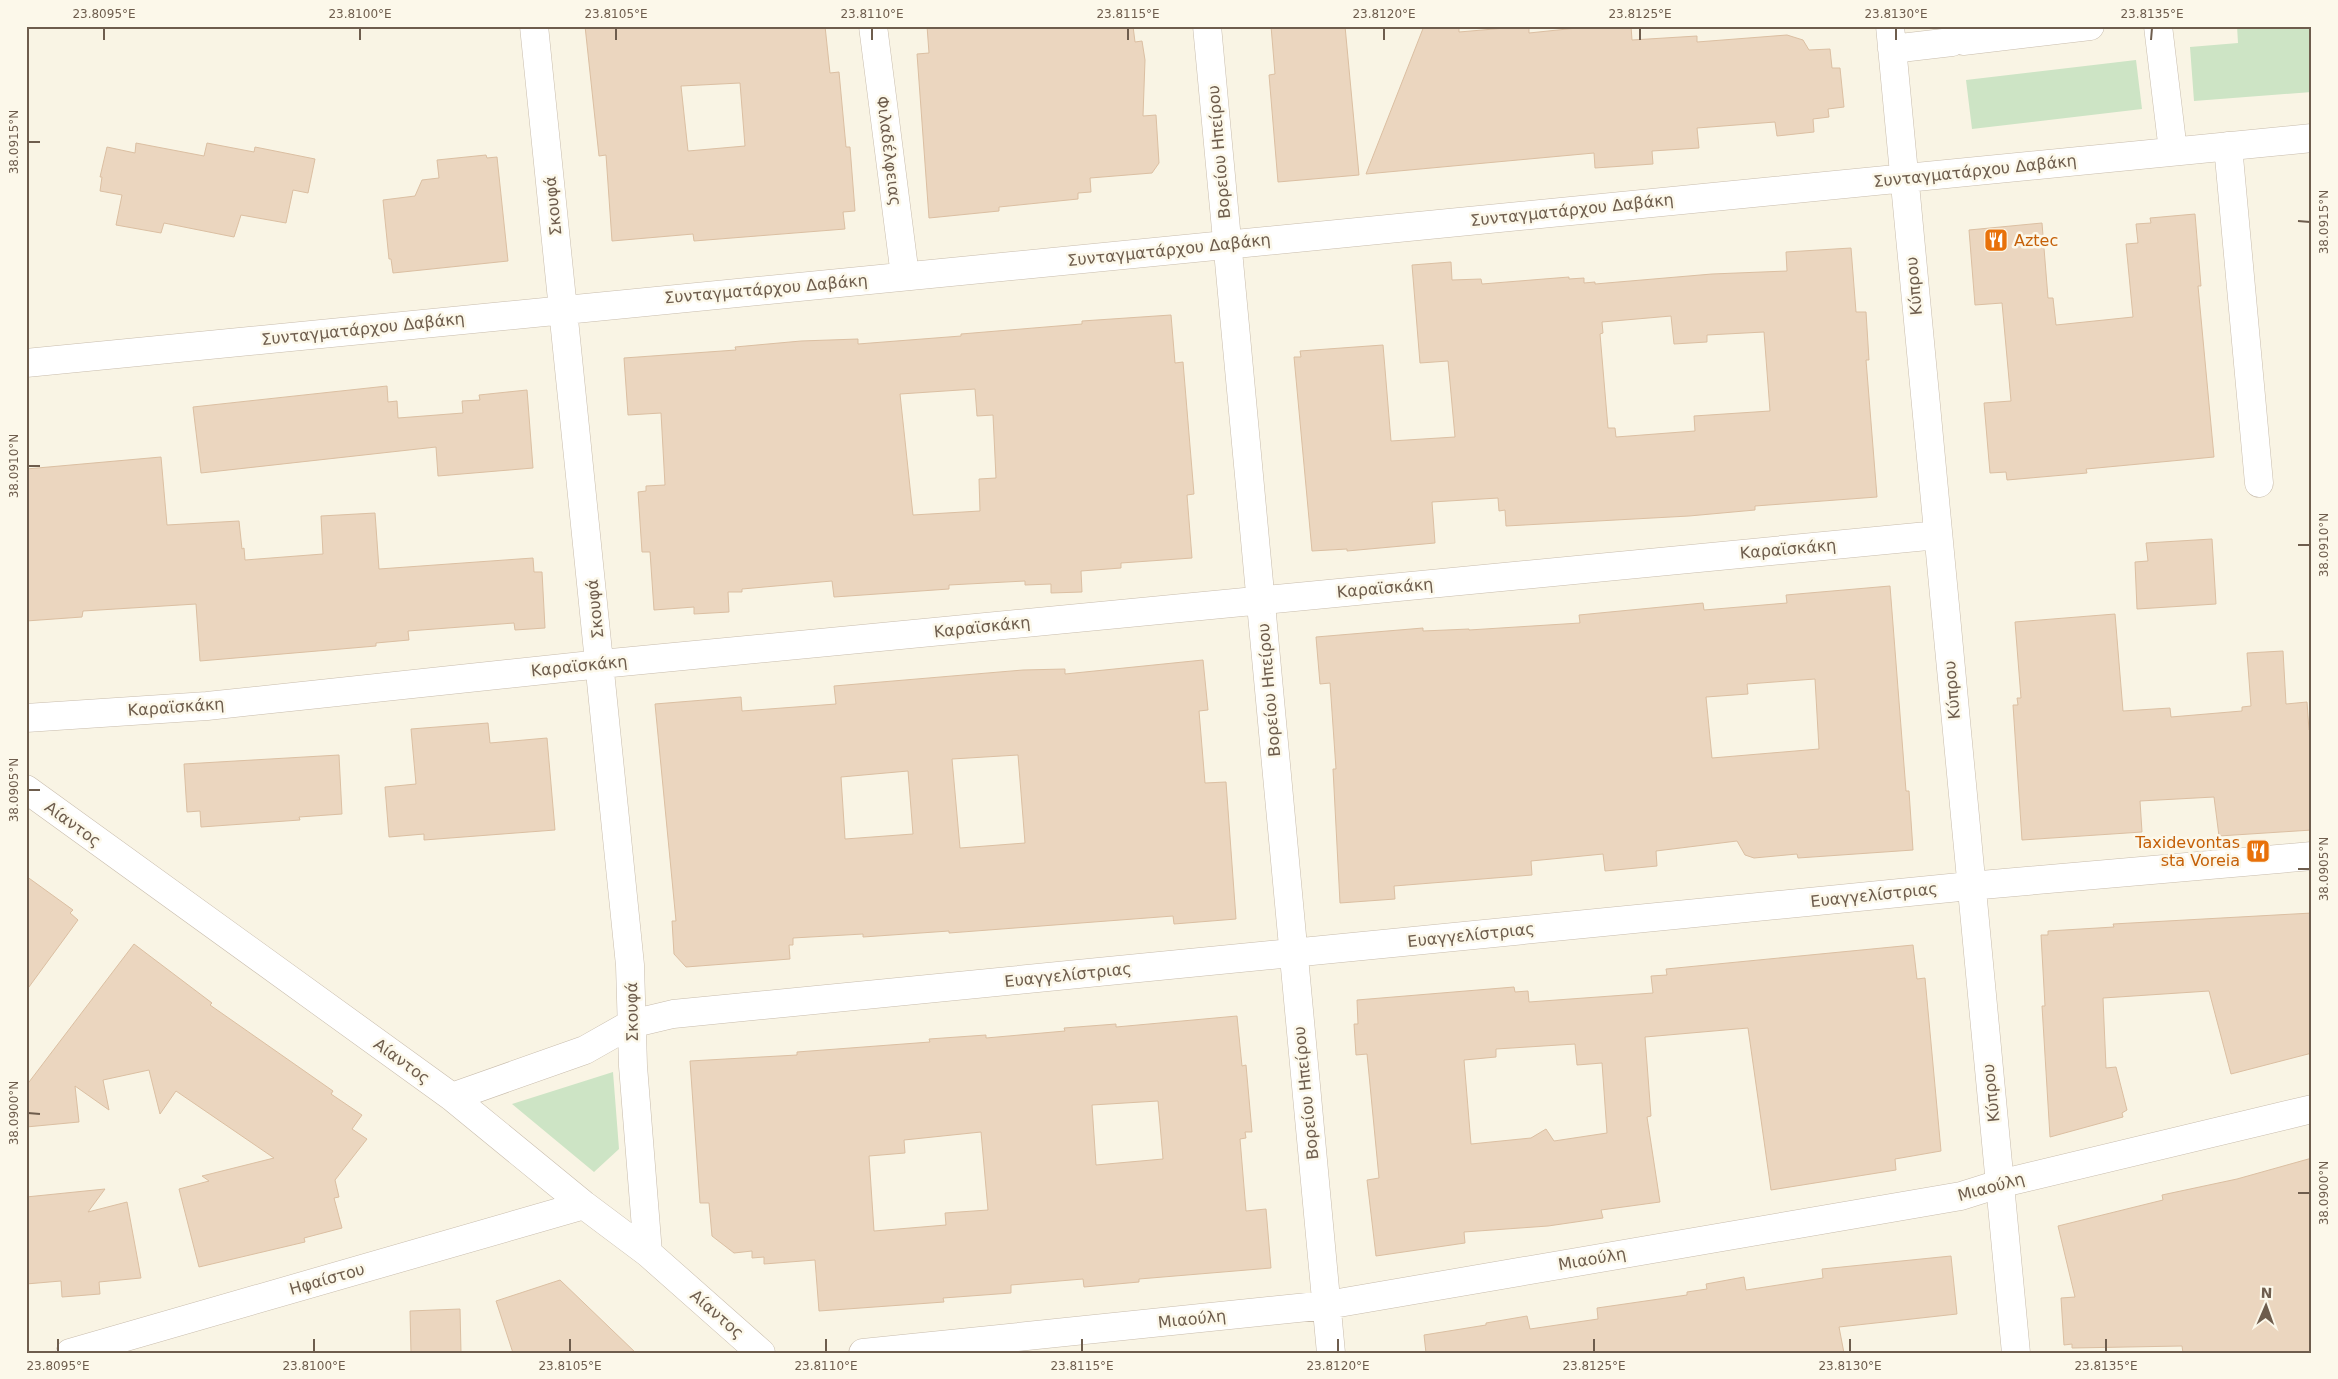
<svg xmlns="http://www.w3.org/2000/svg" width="2338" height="1379" font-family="'DejaVu Sans',sans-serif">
  <rect width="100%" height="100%" fill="#f9f4e4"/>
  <path fill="#cde4c5" d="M 2237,26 L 2312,26 L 2312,92 L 2194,101 L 2190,47 L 2238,43 Z
    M 2136,60 L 2142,109 L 1972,129 L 1966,80 Z
    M 613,1072 L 619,1149 L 594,1172 L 512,1104 Z"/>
  <path fill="#ebd6bf" stroke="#dbbfa2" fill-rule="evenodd" d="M 585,26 L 825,26 L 830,73 L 839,72 L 846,147 L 850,147 L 855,211 L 843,212 L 845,229 L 694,241 L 693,234 L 612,241 L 606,155 L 599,156 ZM 740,83 L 745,146 L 688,151 L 681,86 Z
    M 927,26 L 1133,26 L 1135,42 L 1142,41 L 1145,60 L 1143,116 L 1156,115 L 1159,163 L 1152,173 L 1090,178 L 1091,192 L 1078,193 L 1078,199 L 999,207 L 999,211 L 929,218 L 917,54 L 929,53 Z
    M 1271,26 L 1345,26 L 1359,175 L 1278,182 L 1269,75 L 1275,74 Z
    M 1424,26 L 1459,26 L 1459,32 L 1529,26 L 1529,33 L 1596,26 L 1631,26 L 1632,40 L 1697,36 L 1697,42 L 1787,35 L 1803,40 L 1809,50 L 1830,49 L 1832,68 L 1840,68 L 1844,107 L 1828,109 L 1829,117 L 1813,119 L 1814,132 L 1777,136 L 1775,122 L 1697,128 L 1699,148 L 1652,151 L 1653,164 L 1595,168 L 1594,153 L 1366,174 Z
    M 136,143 L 204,156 L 207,143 L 254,152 L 255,147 L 315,159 L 308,193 L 293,190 L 286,223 L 241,215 L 234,237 L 164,223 L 161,233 L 116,225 L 122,195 L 100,191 L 102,177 L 100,177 L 107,147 L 135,153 Z
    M 486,155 L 487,158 L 497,157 L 508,261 L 393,273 L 391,259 L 389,259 L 383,200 L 415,196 L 422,180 L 439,178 L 437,160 Z
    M 2195,214 L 2201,286 L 2198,286 L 2214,457 L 2086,469 L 2087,473 L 2007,480 L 2006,472 L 1990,473 L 1984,403 L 2011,401 L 2002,303 L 1975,305 L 1969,230 L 2042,223 L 2048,298 L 2053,298 L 2056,325 L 2133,317 L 2126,244 L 2138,243 L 2136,224 L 2151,223 L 2150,218 Z
    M 1851,248 L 1856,312 L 1866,312 L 1869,360 L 1866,360 L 1877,497 L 1755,506 L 1755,510 L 1689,516 L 1506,526 L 1505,510 L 1499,511 L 1498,498 L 1432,502 L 1435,543 L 1347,551 L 1347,549 L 1312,551 L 1294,357 L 1301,357 L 1300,351 L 1383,345 L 1391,441 L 1455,437 L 1448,361 L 1420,363 L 1412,265 L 1451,262 L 1452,280 L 1481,279 L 1482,284 L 1569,277 L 1569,279 L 1584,278 L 1584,283 L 1595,282 L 1595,284 L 1712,274 L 1787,271 L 1786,252 ZM 1671,316 L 1674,344 L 1707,342 L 1707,335 L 1764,332 L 1770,411 L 1694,416 L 1695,431 L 1616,437 L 1615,428 L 1608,428 L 1600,334 L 1603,333 L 1602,322 Z
    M 1171,315 L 1175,363 L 1183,362 L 1194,494 L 1187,495 L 1192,558 L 1121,563 L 1121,568 L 1081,571 L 1082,592 L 1051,593 L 1051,584 L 1025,585 L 1025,581 L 949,585 L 949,589 L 834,597 L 832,581 L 742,589 L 742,592 L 728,592 L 729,612 L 694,614 L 694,607 L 654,610 L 650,552 L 642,552 L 638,492 L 646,491 L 646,486 L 665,485 L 661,413 L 628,415 L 624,358 L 736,350 L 735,347 L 801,341 L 858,339 L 858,344 L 961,336 L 961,334 L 1082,324 L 1082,321 ZM 975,389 L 977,416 L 993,415 L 996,478 L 979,479 L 980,511 L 913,515 L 900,394 Z
    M 387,386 L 388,402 L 397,401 L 398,418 L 463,413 L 462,401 L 480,400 L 479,395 L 527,390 L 533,468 L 438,476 L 436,447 L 201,473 L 193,407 Z
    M 161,457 L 167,525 L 239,521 L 242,549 L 244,548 L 245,560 L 323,554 L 321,516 L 375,513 L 379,569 L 533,558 L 534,572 L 542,572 L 545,628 L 515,630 L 514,623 L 408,631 L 409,640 L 376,643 L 376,646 L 200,661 L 196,604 L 83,611 L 82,617 L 26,621 L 26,469 Z
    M 2212,539 L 2216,604 L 2137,609 L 2135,562 L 2148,561 L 2146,543 Z
    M 1890,586 L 1906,791 L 1909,791 L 1913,850 L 1798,858 L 1797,854 L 1754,858 L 1745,855 L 1737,841 L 1656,851 L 1657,866 L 1605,871 L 1603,854 L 1531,861 L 1532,875 L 1394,886 L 1395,899 L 1340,903 L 1333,769 L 1336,769 L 1330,683 L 1320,684 L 1316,637 L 1423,628 L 1423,631 L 1469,629 L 1469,630 L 1580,623 L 1579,615 L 1703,603 L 1704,610 L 1787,603 L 1786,595 ZM 1815,679 L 1819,749 L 1712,758 L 1706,697 L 1748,694 L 1747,684 Z
    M 2115,614 L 2123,711 L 2170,708 L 2171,717 L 2242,711 L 2242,707 L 2251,706 L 2247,653 L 2283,651 L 2286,704 L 2307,702 L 2309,730 L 2312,729 L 2312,830 L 2219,836 L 2214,797 L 2140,801 L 2142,832 L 2022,840 L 2013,705 L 2018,705 L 2017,698 L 2021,698 L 2015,622 Z
    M 1203,660 L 1208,710 L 1199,711 L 1205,783 L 1226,782 L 1236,919 L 1174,924 L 1173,916 L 949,933 L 949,931 L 863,937 L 863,934 L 793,938 L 793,945 L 789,945 L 790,959 L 686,967 L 674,954 L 672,921 L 676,921 L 655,704 L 741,697 L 742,711 L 836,704 L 834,686 L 1023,670 L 1065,669 L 1065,674 ZM 1018,755 L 1025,843 L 960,848 L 952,759 ZM 908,771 L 913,834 L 845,839 L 841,777 Z
    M 488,723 L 490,743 L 547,738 L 555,830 L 424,840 L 424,834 L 389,837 L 385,787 L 416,784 L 411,729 Z
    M 339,755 L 342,814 L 299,817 L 300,820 L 201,827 L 200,811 L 187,812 L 184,764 Z
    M 26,876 L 73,910 L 70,913 L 78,920 L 26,991 Z
    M 2312,913 L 2312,1053 L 2231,1074 L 2209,991 L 2103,998 L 2106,1068 L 2116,1067 L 2127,1110 L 2122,1113 L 2123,1117 L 2050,1137 L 2042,1006 L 2045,1006 L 2041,935 L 2048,935 L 2048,931 L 2114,927 L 2113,924 Z
    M 134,944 L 212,1003 L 210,1005 L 333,1091 L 331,1094 L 362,1115 L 352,1129 L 367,1139 L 335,1180 L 339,1197 L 334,1198 L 342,1228 L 304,1238 L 305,1242 L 199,1267 L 179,1189 L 209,1181 L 202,1176 L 274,1158 L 176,1091 L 160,1114 L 149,1070 L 103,1080 L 109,1110 L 75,1086 L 79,1122 L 26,1127 L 26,1086 Z
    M 1913,945 L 1917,979 L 1925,978 L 1941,1151 L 1895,1159 L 1896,1170 L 1771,1190 L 1748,1028 L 1645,1037 L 1651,1116 L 1647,1117 L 1660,1202 L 1601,1210 L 1603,1218 L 1548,1226 L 1464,1232 L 1465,1243 L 1376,1256 L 1367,1180 L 1379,1178 L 1367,1054 L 1356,1055 L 1354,1024 L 1358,1024 L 1357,1000 L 1514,987 L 1515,992 L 1528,991 L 1529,1002 L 1653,993 L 1651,976 L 1667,975 L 1666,969 ZM 1575,1044 L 1577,1065 L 1602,1063 L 1607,1133 L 1554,1141 L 1546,1129 L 1531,1138 L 1471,1144 L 1464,1060 L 1496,1057 L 1496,1049 Z
    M 1237,1016 L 1242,1066 L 1246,1065 L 1252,1132 L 1245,1132 L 1246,1138 L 1240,1139 L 1246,1211 L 1266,1209 L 1271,1268 L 1139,1279 L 1139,1282 L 1084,1287 L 1083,1279 L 1011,1285 L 1011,1293 L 943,1298 L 944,1302 L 819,1311 L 815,1260 L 764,1264 L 764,1257 L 752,1258 L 752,1251 L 734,1253 L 712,1236 L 709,1203 L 700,1203 L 690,1061 L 797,1055 L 797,1052 L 930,1042 L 929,1039 L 986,1035 L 986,1038 L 1065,1031 L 1064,1028 L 1116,1024 L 1116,1027 ZM 1158,1101 L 1163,1159 L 1096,1165 L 1092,1105 ZM 981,1132 L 988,1210 L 945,1213 L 946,1225 L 874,1231 L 869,1156 L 905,1153 L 904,1140 Z
    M 2312,1158 L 2312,1353 L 2183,1353 L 2182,1346 L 2072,1348 L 2072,1344 L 2064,1345 L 2061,1298 L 2075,1297 L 2058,1226 L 2163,1200 L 2162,1195 L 2237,1179 Z
    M 105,1189 L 88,1212 L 127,1202 L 141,1278 L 99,1282 L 100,1294 L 62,1297 L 61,1281 L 26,1284 L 26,1197 Z
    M 1951,1256 L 1957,1314 L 1839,1327 L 1844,1353 L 1426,1353 L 1424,1335 L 1486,1325 L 1486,1323 L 1527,1316 L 1530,1329 L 1598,1319 L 1597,1308 L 1687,1295 L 1687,1292 L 1707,1289 L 1706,1284 L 1744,1277 L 1746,1290 L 1823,1278 L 1822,1269 Z
    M 560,1280 L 636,1353 L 513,1353 L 496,1301 Z
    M 460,1309 L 461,1353 L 411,1353 L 410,1311 Z"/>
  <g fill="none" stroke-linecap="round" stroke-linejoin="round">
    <g stroke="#c8bcac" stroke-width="29">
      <path id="street" d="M 534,26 L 630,965 L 633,1066 L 648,1253
        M 873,26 L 905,276
        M 1207,26 L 1331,1353
        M 1890,26 L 2016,1353
        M 2158,26 L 2173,151
        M 1963,41 L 2090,26
        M 1892,49 L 1952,42
        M 2228,146 L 2259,483
        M 26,363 L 2312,138
        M 26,718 L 207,706 L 601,664 L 1938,535
        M 26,789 L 452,1097 L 584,1205 L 648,1253 L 761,1353
        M 452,1097 L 585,1050 L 631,1024 L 673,1014 L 1970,886 L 2312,856
        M 70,1353 L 584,1205
        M 863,1353 L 1327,1305 L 1961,1196 L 1999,1184 L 2312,1109"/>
    </g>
    <use href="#street" stroke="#fff" stroke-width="28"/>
  </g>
  <path fill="none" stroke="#6e5d4d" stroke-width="2" d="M 104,40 L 104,28M 360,40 L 360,28M 616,40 L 616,28M 872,40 L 872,28M 1128,40 L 1128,28M 1384,40 L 1384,28M 1640,40 L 1640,28M 1896,40 L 1896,28M 2151,40 L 2152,28M 28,142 L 40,142M 2298,221 L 2310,222M 28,466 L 40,466M 2298,545 L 2310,545M 28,790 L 40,790M 2298,869 L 2310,869M 28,1113 L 40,1114M 2298,1193 L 2310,1193M 58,1352 L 58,1339M 314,1352 L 314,1339M 570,1352 L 570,1339M 826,1352 L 826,1339M 1082,1352 L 1082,1339M 1338,1352 L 1338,1339M 1594,1352 L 1594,1339M 1850,1352 L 1850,1339M 2106,1352 L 2106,1339"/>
  <defs>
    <g id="restaurant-square" transform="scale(1.25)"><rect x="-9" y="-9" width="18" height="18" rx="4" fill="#e8710a" stroke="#fcf8ea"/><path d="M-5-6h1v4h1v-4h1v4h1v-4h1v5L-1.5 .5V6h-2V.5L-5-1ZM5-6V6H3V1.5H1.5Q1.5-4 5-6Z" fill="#fff"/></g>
  </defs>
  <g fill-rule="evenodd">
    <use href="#restaurant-square" x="1996" y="240"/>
    <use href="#restaurant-square" x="2258" y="851"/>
  </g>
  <g text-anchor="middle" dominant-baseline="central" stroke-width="5" stroke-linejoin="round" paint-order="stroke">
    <g font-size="16" fill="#6e5d4d" stroke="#fcf8ea">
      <text transform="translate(889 151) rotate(83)">Φιλαδέλφειας</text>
      <text transform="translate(1219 152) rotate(-95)">Βορείου Ηπείρου</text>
      <text transform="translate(1975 171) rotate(-6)">Συνταγματάρχου Δαβάκη</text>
      <text transform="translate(553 206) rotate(-96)">Σκουφά</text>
      <text transform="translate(1572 210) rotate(-6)">Συνταγματάρχου Δαβάκη</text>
      <text transform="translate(1169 250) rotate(-6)">Συνταγματάρχου Δαβάκη</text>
      <text transform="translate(1914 286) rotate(-95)">Κύπρου</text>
      <text transform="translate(766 289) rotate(-5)">Συνταγματάρχου Δαβάκη</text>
      <text transform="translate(363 329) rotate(-6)">Συνταγματάρχου Δαβάκη</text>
      <text transform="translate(1788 549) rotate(-5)">Καραϊσκάκη</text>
      <text transform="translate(1385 588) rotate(-5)">Καραϊσκάκη</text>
      <text transform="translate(595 609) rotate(-96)">Σκουφά</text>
      <text transform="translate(982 627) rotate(-6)">Καραϊσκάκη</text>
      <text transform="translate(579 666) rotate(-6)">Καραϊσκάκη</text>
      <text transform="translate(1269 690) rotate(-95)">Βορείου Ηπείρου</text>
      <text transform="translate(1952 690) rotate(-95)">Κύπρου</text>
      <text transform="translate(176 707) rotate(-4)">Καραϊσκάκη</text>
      <text transform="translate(73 824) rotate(36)">Αίαντος</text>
      <text transform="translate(1874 895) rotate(-6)">Ευαγγελίστριας</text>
      <text transform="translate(1471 935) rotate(-6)">Ευαγγελίστριας</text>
      <text transform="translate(1068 975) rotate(-6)">Ευαγγελίστριας</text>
      <text transform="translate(632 1012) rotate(-91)">Σκουφά</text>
      <text transform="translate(402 1061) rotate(36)">Αίαντος</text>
      <text transform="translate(1306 1093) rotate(-96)">Βορείου Ηπείρου</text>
      <text transform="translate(1991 1093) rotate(-96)">Κύπρου</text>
      <text transform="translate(1991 1187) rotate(-15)">Μιαούλη</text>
      <text transform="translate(1592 1259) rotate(-10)">Μιαούλη</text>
      <text transform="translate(327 1279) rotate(-16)">Ηφαίστου</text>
      <text transform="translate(717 1314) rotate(41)">Αίαντος</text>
      <text transform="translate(1192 1319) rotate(-6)">Μιαούλη</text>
    </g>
    <g font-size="16" fill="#c56008" stroke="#fcf8ea" text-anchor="start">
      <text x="2014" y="240">Aztec</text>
      <text x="2240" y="842" text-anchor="end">Taxidevontas<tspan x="2240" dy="18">sta Voreia</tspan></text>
    </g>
  </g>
  <rect width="2338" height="1379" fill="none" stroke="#fcf8ea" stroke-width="55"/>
  <g transform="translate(2266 1306) rotate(2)" stroke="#fcf8ea" stroke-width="4" paint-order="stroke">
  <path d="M0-4L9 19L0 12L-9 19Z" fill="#6e5d4d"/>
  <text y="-8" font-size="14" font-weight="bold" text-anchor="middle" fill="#6e5d4d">N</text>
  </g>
  <rect x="28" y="28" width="2282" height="1324" fill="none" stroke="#6e5d4d" stroke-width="2"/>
  <g font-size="12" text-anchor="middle" fill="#6e5d4d">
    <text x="104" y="18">23.8095°E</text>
    <text x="360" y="18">23.8100°E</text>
    <text x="616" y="18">23.8105°E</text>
    <text x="872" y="18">23.8110°E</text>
    <text x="1128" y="18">23.8115°E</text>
    <text x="1384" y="18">23.8120°E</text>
    <text x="1640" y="18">23.8125°E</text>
    <text x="1896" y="18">23.8130°E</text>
    <text x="2152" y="18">23.8135°E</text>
    <text transform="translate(14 142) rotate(-90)" y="4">38.0915°N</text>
    <text transform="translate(2324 222) rotate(-90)" y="4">38.0915°N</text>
    <text transform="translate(14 466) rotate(-90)" y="4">38.0910°N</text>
    <text transform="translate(2324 545) rotate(-90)" y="4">38.0910°N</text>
    <text transform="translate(14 790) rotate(-90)" y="4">38.0905°N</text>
    <text transform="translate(2324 869) rotate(-90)" y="4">38.0905°N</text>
    <text transform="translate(14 1113) rotate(-90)" y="4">38.0900°N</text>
    <text transform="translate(2324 1193) rotate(-90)" y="4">38.0900°N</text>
    <text x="58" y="1370">23.8095°E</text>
    <text x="314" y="1370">23.8100°E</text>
    <text x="570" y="1370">23.8105°E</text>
    <text x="826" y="1370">23.8110°E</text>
    <text x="1082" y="1370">23.8115°E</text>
    <text x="1338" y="1370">23.8120°E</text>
    <text x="1594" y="1370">23.8125°E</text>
    <text x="1850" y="1370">23.8130°E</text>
    <text x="2106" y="1370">23.8135°E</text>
  </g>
</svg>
